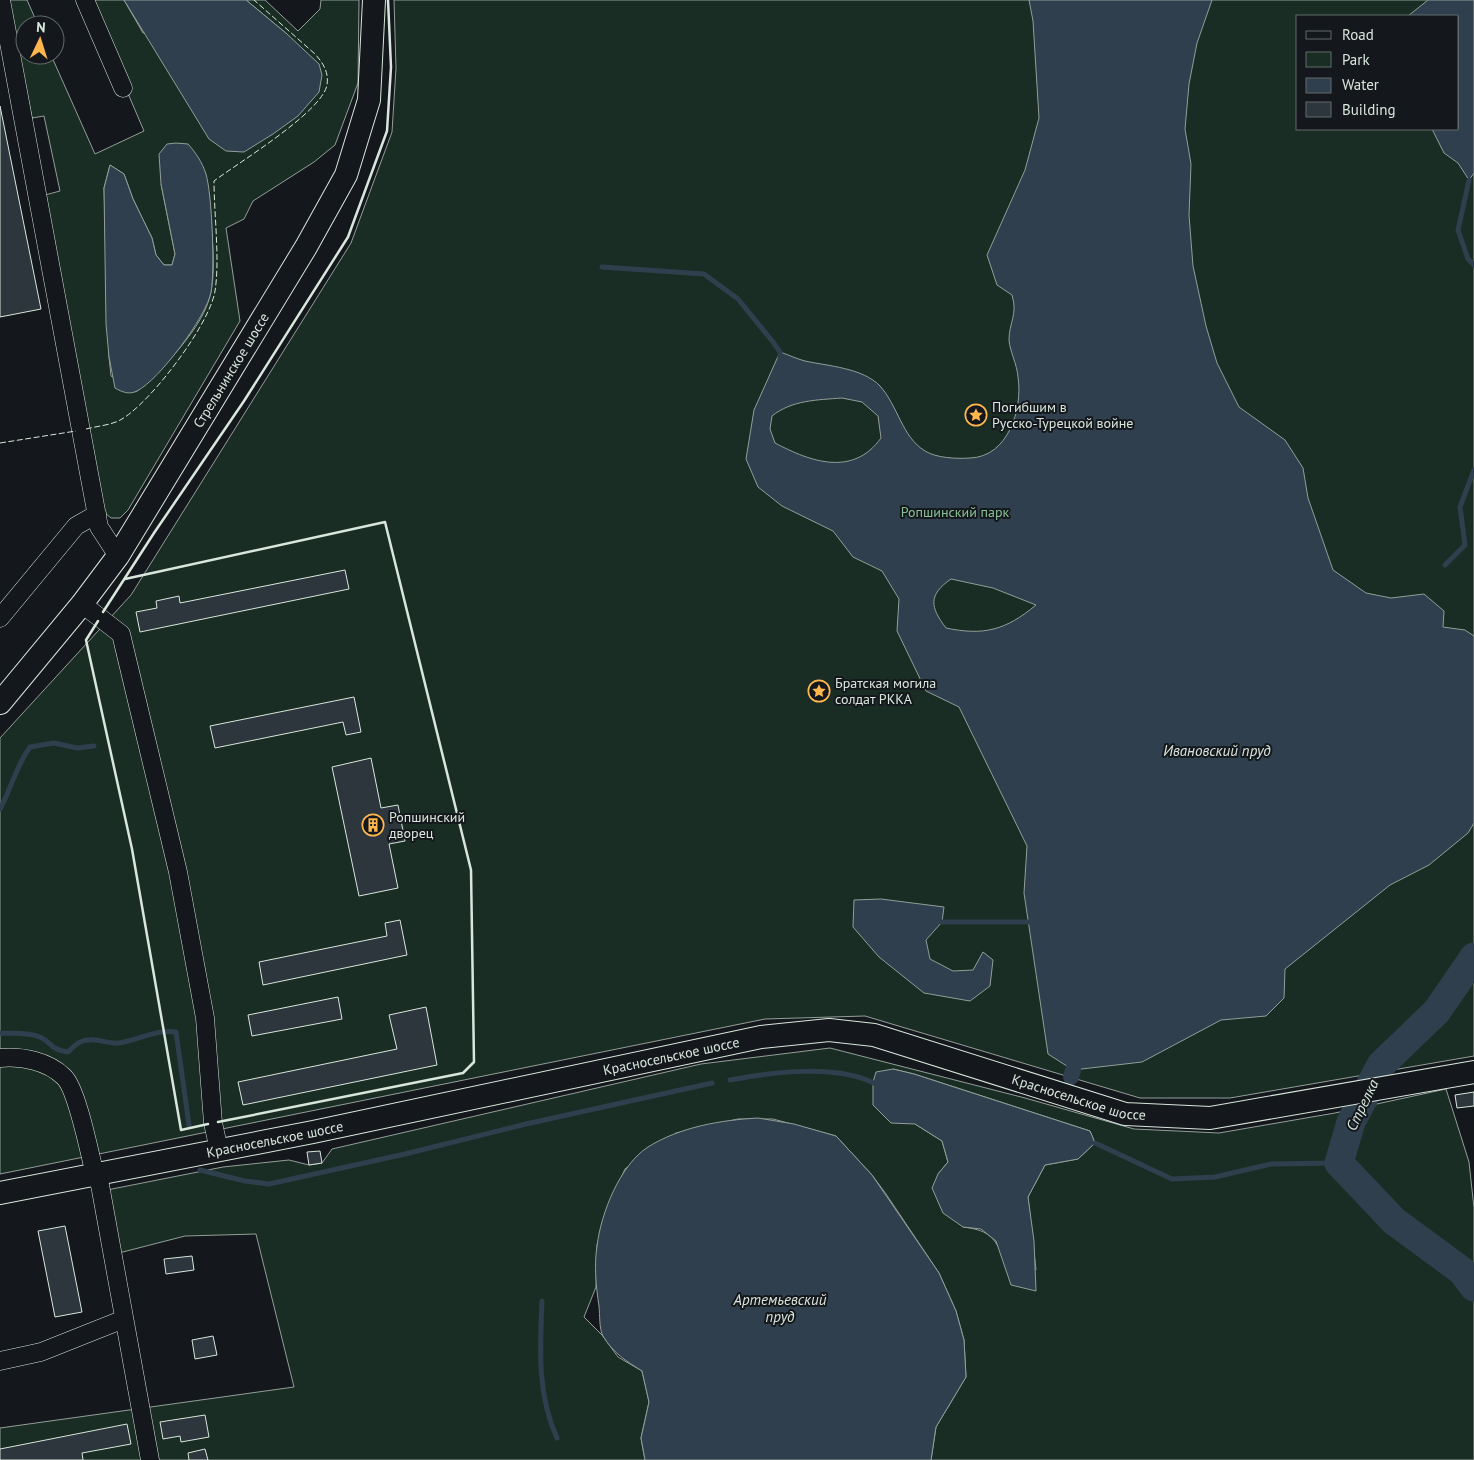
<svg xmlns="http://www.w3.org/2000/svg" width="1474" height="1460" font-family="'PT Sans',sans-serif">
  <rect width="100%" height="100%" fill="#14181c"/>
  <path fill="#1a2d24" stroke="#939e99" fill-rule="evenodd" d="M 8,0 L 27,0 L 38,25 L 25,25 L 25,55 L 51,55 L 95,154 L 144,131 L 88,0 L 124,0 L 143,33 L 287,34 L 246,0 L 265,0 L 298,31 L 320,9 L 321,0 L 359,0 L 358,83 L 335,145 L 314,162 L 253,201 L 244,219 L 226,228 L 240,321 L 128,510 L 120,518 L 111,518 L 105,513 L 45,195 L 60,191 L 44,116 L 32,118 ZM 110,165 L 124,174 L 133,199 L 152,238 L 156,255 L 164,265 L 172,265 L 175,254 L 161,184 L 209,193 C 210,223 217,262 211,292 C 204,328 163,368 136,392 L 111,376 L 109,357 L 104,188 Z
    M 394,0 L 1474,0 L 1474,1056 L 1230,1098 L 1140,1098 L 865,1016 L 765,1019 L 0,1174 L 0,738 L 131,595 L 351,243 L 392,132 L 396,68 ZM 1298,16 L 1458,16 L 1458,129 L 1298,129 Z
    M 830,1048 L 1025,1098 L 1134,1129 L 1219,1133 L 1335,1113 L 1446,1089 L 1469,1162 L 1474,1208 L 1474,1460 L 931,1460 L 936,1427 L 966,1377 L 964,1340 L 956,1311 L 939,1273 L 886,1194 L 872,1175 L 836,1136 L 773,1119 L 738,1119 L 676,1133 L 625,1169 L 608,1207 L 597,1245 L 596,1287 L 584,1317 L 602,1335 L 618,1357 L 642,1371 L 649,1402 L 641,1438 L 645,1460 L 0,1460 L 0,1428 L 294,1387 L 256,1234 L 185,1236 L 115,1254 L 102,1191 L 223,1167 L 289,1160 L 309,1165 L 322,1163 L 332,1149 L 701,1064 ZM 893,1069 L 914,1074 L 1090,1131 L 1095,1143 L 1078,1159 L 1045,1165 L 1028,1197 L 1036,1270 L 1003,1257 C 994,1235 986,1230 963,1227 L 938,1174 L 948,1162 L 942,1141 L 915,1124 Z"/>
  <path fill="#2f3f4d" stroke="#939e99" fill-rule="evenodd" d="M 124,0 L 246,0 L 287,34 L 319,64 L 322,75 L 319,92 L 298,116 L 273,134 L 244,152 L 226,151 L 209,139 Z
    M 1029,0 L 1212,0 L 1197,43 L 1189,84 L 1185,129 L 1191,164 L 1189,215 L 1193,266 L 1206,326 L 1217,363 L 1239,407 L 1285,440 L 1303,468 L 1308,498 L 1333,570 L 1366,593 L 1391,598 L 1424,594 L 1444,611 L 1443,627 L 1465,630 L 1474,636 L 1474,823 L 1468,833 L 1429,865 L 1390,885 L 1285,969 L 1284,998 L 1266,1016 L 1221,1020 L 1142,1062 L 1073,1070 L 1048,1054 L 1024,893 L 1027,846 L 959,707 L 926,691 L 897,631 L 899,599 L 882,571 L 853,557 L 833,531 L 782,506 L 758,487 L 746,459 L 754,410 L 780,352 C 789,355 797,359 805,361 C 828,366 863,368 880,386 C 898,406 902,437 925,451 C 936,458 957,459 970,458 C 1008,457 1023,409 1018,377 C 1017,364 1010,352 1009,340 C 1009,322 1018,315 1012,295 L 997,285 L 987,255 L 1025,170 L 1039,118 L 1033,21 ZM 842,398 L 862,402 L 878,416 L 881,438 C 853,477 811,462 775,443 L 770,429 L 772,416 C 792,400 817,400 842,398 ZM 951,579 L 993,588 L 1036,605 C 1006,630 984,636 946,628 C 930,607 928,595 951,579 Z
    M 1428,0 L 1474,0 L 1474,173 L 1469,180 L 1458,163 L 1444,153 L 1432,129 L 1458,129 L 1458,16 L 1408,16 Z
    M 176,143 L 188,144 C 196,153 202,162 206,174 C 212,194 215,270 211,292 C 207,316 159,380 137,391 C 129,395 122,392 115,388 L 109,357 L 106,324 L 104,188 L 110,165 L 124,174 L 133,199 L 152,238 L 156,255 L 164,265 L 172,265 L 175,254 L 161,184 L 159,154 L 167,144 Z
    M 881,899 L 944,907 L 942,922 L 926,940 L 930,959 L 953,971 L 973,970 L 983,952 L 993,960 L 990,986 L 970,1001 L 924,993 L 879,957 L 853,927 L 854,900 Z
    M 893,1069 L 914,1074 L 1090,1131 L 1095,1143 L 1078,1159 L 1045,1165 L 1028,1197 L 1034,1241 L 1036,1291 L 1011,1285 L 996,1241 L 981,1229 L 963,1227 L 943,1213 L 932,1188 L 938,1174 L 948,1162 L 942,1141 L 915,1124 L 891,1123 L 873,1105 L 873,1082 L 876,1072 Z
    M 758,1118 L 794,1124 L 836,1136 L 872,1175 L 939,1273 L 956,1311 L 964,1340 L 966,1377 L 936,1427 L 931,1460 L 645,1460 L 641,1438 L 649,1402 L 642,1371 C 626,1361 613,1353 603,1336 C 599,1329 600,1315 599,1306 C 596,1287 594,1265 597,1246 C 601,1213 620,1165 648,1147 C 680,1127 721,1120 758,1118 Z"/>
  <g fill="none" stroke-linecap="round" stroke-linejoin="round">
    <path stroke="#2f3f4d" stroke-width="5" d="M 1469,180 L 1458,230 L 1468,259 L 1474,265
      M 602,267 L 704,274 L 738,299 L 773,342 L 780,352 L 780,357
      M 1445,565 L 1465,545 L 1460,507 L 1474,470
      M 0,809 C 12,787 15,768 30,747 L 54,743 L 77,748 L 94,746
      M 942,922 L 1034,922
      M 0,1033 C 13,1034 28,1032 40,1037 C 53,1043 49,1049 68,1052 C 71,1049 76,1044 80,1042 C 94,1036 105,1044 119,1043 C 139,1040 156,1029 176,1032 L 189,1125
      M 730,1080 C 771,1072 841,1063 879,1086
      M 1095,1143 L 1172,1179 L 1215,1177 L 1271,1164 L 1339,1163
      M 200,1170 L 245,1181 L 269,1184 L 405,1154 L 526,1124 L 712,1083
      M 542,1301 C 540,1347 537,1395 557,1438"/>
    <path stroke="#2f3f4d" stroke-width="16" d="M 1071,1077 L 1073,1070"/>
    <path stroke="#2f3f4d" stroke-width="29" d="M 1474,957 L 1437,1011 L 1381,1065 L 1351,1122 L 1339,1163 L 1394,1221 L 1462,1271 L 1474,1287"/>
  </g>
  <path fill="#2c363c" stroke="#d8e6dc" d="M 0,106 L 41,309 L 0,317 Z
    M 345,570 L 349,589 L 140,632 L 136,612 L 157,608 L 156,601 L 179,596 L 180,603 Z
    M 354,697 L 361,732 L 346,735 L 343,722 L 215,748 L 210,726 Z
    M 371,758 L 381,808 L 398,805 L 405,841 L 389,844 L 398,888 L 359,896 L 332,767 Z
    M 400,920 L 407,955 L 263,985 L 259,962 L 387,936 L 385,923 Z
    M 338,997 L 342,1019 L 252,1036 L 248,1015 Z
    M 426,1007 L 437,1065 L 243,1105 L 238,1082 L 397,1049 L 389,1015 Z
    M 1474,1092 L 1474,1106 L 1457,1108 L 1455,1095 Z
    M 320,1151 L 322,1163 L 309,1165 L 307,1152 Z
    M 65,1226 L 82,1312 L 55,1317 L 38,1231 Z
    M 192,1256 L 194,1270 L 166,1274 L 164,1259 Z
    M 213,1336 L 217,1355 L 195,1359 L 192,1340 Z
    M 205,1415 L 209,1437 L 181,1442 L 180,1436 L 163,1439 L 160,1422 Z
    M 127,1424 L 131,1444 L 82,1453 L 83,1460 L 0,1460 L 0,1449 Z
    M 205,1449 L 208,1460 L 189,1460 L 188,1453 Z"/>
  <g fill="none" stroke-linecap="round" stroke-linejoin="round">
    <g stroke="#d8e6dc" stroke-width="19">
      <path id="minor" d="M 1,0 L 99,527 L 118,556
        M 85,0 L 123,88
        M 82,604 L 121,634 L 178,872 L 205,1018 L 213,1123 L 219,1150
        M 0,618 L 76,526 L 97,514
        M 0,1058 C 22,1056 48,1061 64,1077 C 77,1089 90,1155 95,1175 L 100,1185 L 150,1460
        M 0,1361 L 41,1352 L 124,1319"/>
    </g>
    <g stroke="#d8e6dc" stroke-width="24">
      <g id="major">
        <path id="s1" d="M 0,703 L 82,604 L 118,556 L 306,247 L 346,175 L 369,100 L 374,0"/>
        <path id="s2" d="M 0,1193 L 313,1132 L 761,1037 L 829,1030 L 874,1035 L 1125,1114 L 1210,1118 L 1474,1072"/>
      </g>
    </g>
    <use href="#minor" stroke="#14181c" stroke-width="18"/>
    <use href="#major" stroke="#14181c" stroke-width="22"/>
    <path stroke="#d8e6dc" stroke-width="1" stroke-dasharray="6 2.5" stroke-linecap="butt" d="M 86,429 C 97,426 113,425 122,419 C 151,402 210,324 215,291 C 220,260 214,214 214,181 C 238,163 322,112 327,85 C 329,72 323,63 315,54 L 254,0
      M 0,443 L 76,431"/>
    <path stroke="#d8e6dc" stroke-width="2.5" d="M 125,579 L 385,522 L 471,870 L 474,1062 L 463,1073 L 218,1122
      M 103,612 L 154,533 L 244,401 L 348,237 L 387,131 L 391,67 L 388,0
      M 98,621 L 86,640 L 132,849 L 181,1130 L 208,1124"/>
  </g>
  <defs>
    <g id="sight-ring" transform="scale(1.125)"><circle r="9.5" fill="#14181c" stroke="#ffb74d" stroke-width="1.5"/><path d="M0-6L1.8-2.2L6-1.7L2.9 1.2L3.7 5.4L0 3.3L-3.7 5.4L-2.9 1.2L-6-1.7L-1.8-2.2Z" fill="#ffb74d"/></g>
    <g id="building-ring" transform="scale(1.125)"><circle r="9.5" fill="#14181c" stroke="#ffb74d" stroke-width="1.5"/><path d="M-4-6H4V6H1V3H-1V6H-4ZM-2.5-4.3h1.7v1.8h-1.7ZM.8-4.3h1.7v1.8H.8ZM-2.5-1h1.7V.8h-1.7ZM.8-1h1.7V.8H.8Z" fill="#ffb74d"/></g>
  </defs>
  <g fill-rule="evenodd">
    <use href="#sight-ring" x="976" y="415"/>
    <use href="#sight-ring" x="819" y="691"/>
    <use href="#building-ring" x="373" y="825"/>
  </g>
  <g text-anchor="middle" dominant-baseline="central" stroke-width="4" stroke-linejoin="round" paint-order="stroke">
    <g font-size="14" fill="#d8e6dc" stroke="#14181c">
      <text stroke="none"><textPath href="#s1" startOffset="406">Стрельнинское шоссе</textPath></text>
      <text stroke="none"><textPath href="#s2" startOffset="685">Красносельское шоссе</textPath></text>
      <text stroke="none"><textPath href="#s2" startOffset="1105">Красносельское шоссе</textPath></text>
      <text stroke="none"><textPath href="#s2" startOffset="280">Красносельское шоссе</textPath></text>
    </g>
    <g font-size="14" fill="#d8e6dc" stroke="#14181c" text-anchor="start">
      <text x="992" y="407">Погибшим в<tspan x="992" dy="16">Русско-Турецкой войне</tspan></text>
      <text x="835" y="683">Братская могила<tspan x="835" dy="16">солдат РККА</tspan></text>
      <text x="389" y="817">Ропшинский<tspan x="389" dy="16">дворец</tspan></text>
    </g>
    <g font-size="14" fill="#8ac095" stroke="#14181c">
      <text x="955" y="512">Ропшинский парк</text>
    </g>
    <g font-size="15" font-style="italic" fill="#d8e6dc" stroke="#14181c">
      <text x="1217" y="750">Ивановский пруд</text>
      <text transform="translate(1362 1105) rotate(-64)">Стрелка</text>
      <text x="780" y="1299">Артемьевский<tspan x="780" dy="17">пруд</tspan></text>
    </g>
  </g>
  <rect x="1296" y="15" width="162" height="115" fill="#14181c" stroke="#626a69"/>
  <rect x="1306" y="31" width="25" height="8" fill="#14181c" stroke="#626a69"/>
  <text x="1342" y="40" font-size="15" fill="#d8e6dc">Road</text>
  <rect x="1306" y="52" width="25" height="15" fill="#1a2d24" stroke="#626a69"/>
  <text x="1342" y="65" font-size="15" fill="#d8e6dc">Park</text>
  <rect x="1306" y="78" width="25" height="15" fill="#2f3f4d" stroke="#626a69"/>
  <text x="1342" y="90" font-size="15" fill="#d8e6dc">Water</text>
  <rect x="1306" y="102" width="25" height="15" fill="#2c363c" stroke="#626a69"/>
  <text x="1342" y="115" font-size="15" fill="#d8e6dc">Building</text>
  <g transform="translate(40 40) rotate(4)"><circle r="24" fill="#14181c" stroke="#626a69"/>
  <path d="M0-4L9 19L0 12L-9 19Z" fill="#ffb74d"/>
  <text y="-8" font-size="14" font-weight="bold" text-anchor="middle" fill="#d8e6dc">N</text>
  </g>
</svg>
